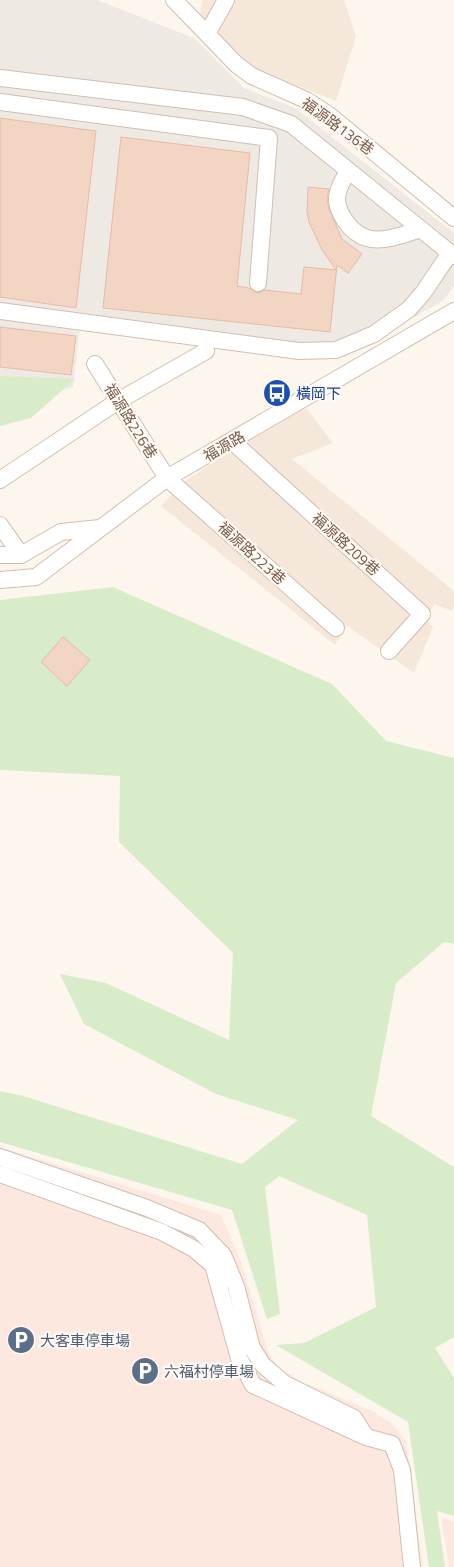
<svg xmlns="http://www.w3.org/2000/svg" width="454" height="1567" font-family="'Titillium Web','Noto Sans TC',sans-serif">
  <rect width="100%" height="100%" fill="#fdf6ec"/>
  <path fill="#f5e8da" d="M 202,0 L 344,0 L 356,36 L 336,101 L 251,67 L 200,16 Z
    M 306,408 L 333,443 L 292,459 L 454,591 L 454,606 L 452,611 L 434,604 L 427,619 L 433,627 L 414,673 L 347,626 L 335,645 L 161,506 L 182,483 L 227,453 Z"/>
  <path fill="#fde8e0" d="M 0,1147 L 221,1215 L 240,1259 L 268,1351 L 277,1366 L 301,1381 L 374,1412 L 392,1424 L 406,1441 L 423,1567 L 0,1567 Z
    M 441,1517 L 454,1522 L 454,1567 L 449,1567 Z"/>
  <path fill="#efe9e4" d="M 0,0 L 97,0 L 194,38 L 244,88 L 295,108 L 454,233 L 454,286 L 443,301 L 361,346 L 314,359 L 80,327 L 73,387 L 0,407 Z"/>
  <path fill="#d8ecc9" d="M 0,376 L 75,379 L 31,418 L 0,426 Z
    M 113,587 L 332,684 L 386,741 L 454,758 L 454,944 L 444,942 L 396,983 L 371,1116 L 454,1167 L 454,1337 L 435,1348 L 454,1378 L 454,1516 L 437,1511 L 445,1567 L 429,1567 L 408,1422 L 276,1345 L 304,1343 L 376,1307 L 367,1215 L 279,1176 L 265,1187 L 280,1314 L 267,1319 L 232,1210 L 0,1142 L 0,1091 L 23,1096 L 242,1164 L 298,1120 L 216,1094 L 84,1024 L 60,974 L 106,983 L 229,1040 L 233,953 L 119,842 L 120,776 L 0,770 L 0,600 Z"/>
  <path fill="#f3d5c3" stroke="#e6bba3" d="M 0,118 L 96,131 L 76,308 L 0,297 Z
    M 121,137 L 250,153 L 237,286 L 249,288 L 257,293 L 265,290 L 301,294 L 304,267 L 336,270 L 322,250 L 309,222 L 307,211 L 308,187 L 329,189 L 327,198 L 329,209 L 342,239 L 362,254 L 348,273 L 337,265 L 330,332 L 103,308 Z
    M 0,327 L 76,336 L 71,375 L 0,367 Z
    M 63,637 L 90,660 L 67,686 L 41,662 Z"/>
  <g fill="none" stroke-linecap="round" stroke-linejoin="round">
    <g stroke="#d1beb0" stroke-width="18">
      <path id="minor" d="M 174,0 L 237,65 L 252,76 L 306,100 L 329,115 L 454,218
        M 207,34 L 226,0
        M 0,78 L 243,107 L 291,124 L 454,256
        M 0,102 L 269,138 L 258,283
        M 348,170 C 345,177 340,184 338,192 C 333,209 350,233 367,238 C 382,243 406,234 421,229
        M 0,311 L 299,351 L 336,350 L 374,334 L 409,309 L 423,293 L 450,253
        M 95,364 L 167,478 L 336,628
        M 232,441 L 422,614 L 389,651
        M 0,480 L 118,401 L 206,351
        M 0,525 L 21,555 L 61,532 L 100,528
        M 0,555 L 21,555
        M 0,580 L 36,577 L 167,478 L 454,311
        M 0,1157 L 147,1208 L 199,1230 L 223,1255 L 236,1286 L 252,1348 L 263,1365 L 285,1384 L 354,1418 L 366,1437
        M 0,1174 L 162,1232 L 194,1249 L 213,1265 L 239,1358 L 253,1385 L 366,1437 L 392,1444 L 402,1470 L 412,1567"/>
    </g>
    <use href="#minor" stroke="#fff" stroke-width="16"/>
  </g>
  <defs>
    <g id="bus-disc" transform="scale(1.4375)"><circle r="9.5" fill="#1a4fb4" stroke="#fffaf3"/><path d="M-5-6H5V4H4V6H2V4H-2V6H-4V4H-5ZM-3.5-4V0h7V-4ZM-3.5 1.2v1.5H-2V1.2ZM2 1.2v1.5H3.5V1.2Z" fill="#fff"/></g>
    <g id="parking-disc" transform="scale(1.4375)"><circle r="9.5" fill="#5c6f8a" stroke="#fffaf3"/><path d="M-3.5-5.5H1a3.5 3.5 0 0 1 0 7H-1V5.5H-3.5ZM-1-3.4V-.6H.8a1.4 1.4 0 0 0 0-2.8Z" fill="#fff"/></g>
  </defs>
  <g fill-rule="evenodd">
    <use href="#bus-disc" x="277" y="393"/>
    <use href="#parking-disc" x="21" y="1340"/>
    <use href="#parking-disc" x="145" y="1371"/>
  </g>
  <g text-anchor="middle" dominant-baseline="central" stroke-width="4.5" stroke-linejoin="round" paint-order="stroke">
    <g font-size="15" fill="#7a5c4d" stroke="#fffaf3">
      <text transform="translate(338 126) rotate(36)">福源路136巷</text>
      <text transform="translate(131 421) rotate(58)">福源路226巷</text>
      <text transform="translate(224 446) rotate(-30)">福源路</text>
      <text transform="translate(346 544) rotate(42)">福源路209巷</text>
      <text transform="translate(252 553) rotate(42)">福源路223巷</text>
    </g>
    <g font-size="15" fill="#164399" stroke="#fffaf3" text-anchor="start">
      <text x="296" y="393">橫岡下</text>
    </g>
    <g font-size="15" fill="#4e5e75" stroke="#fffaf3" text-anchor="start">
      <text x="40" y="1340">大客車停車場</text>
      <text x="164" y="1371">六福村停車場</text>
    </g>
  </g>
</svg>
